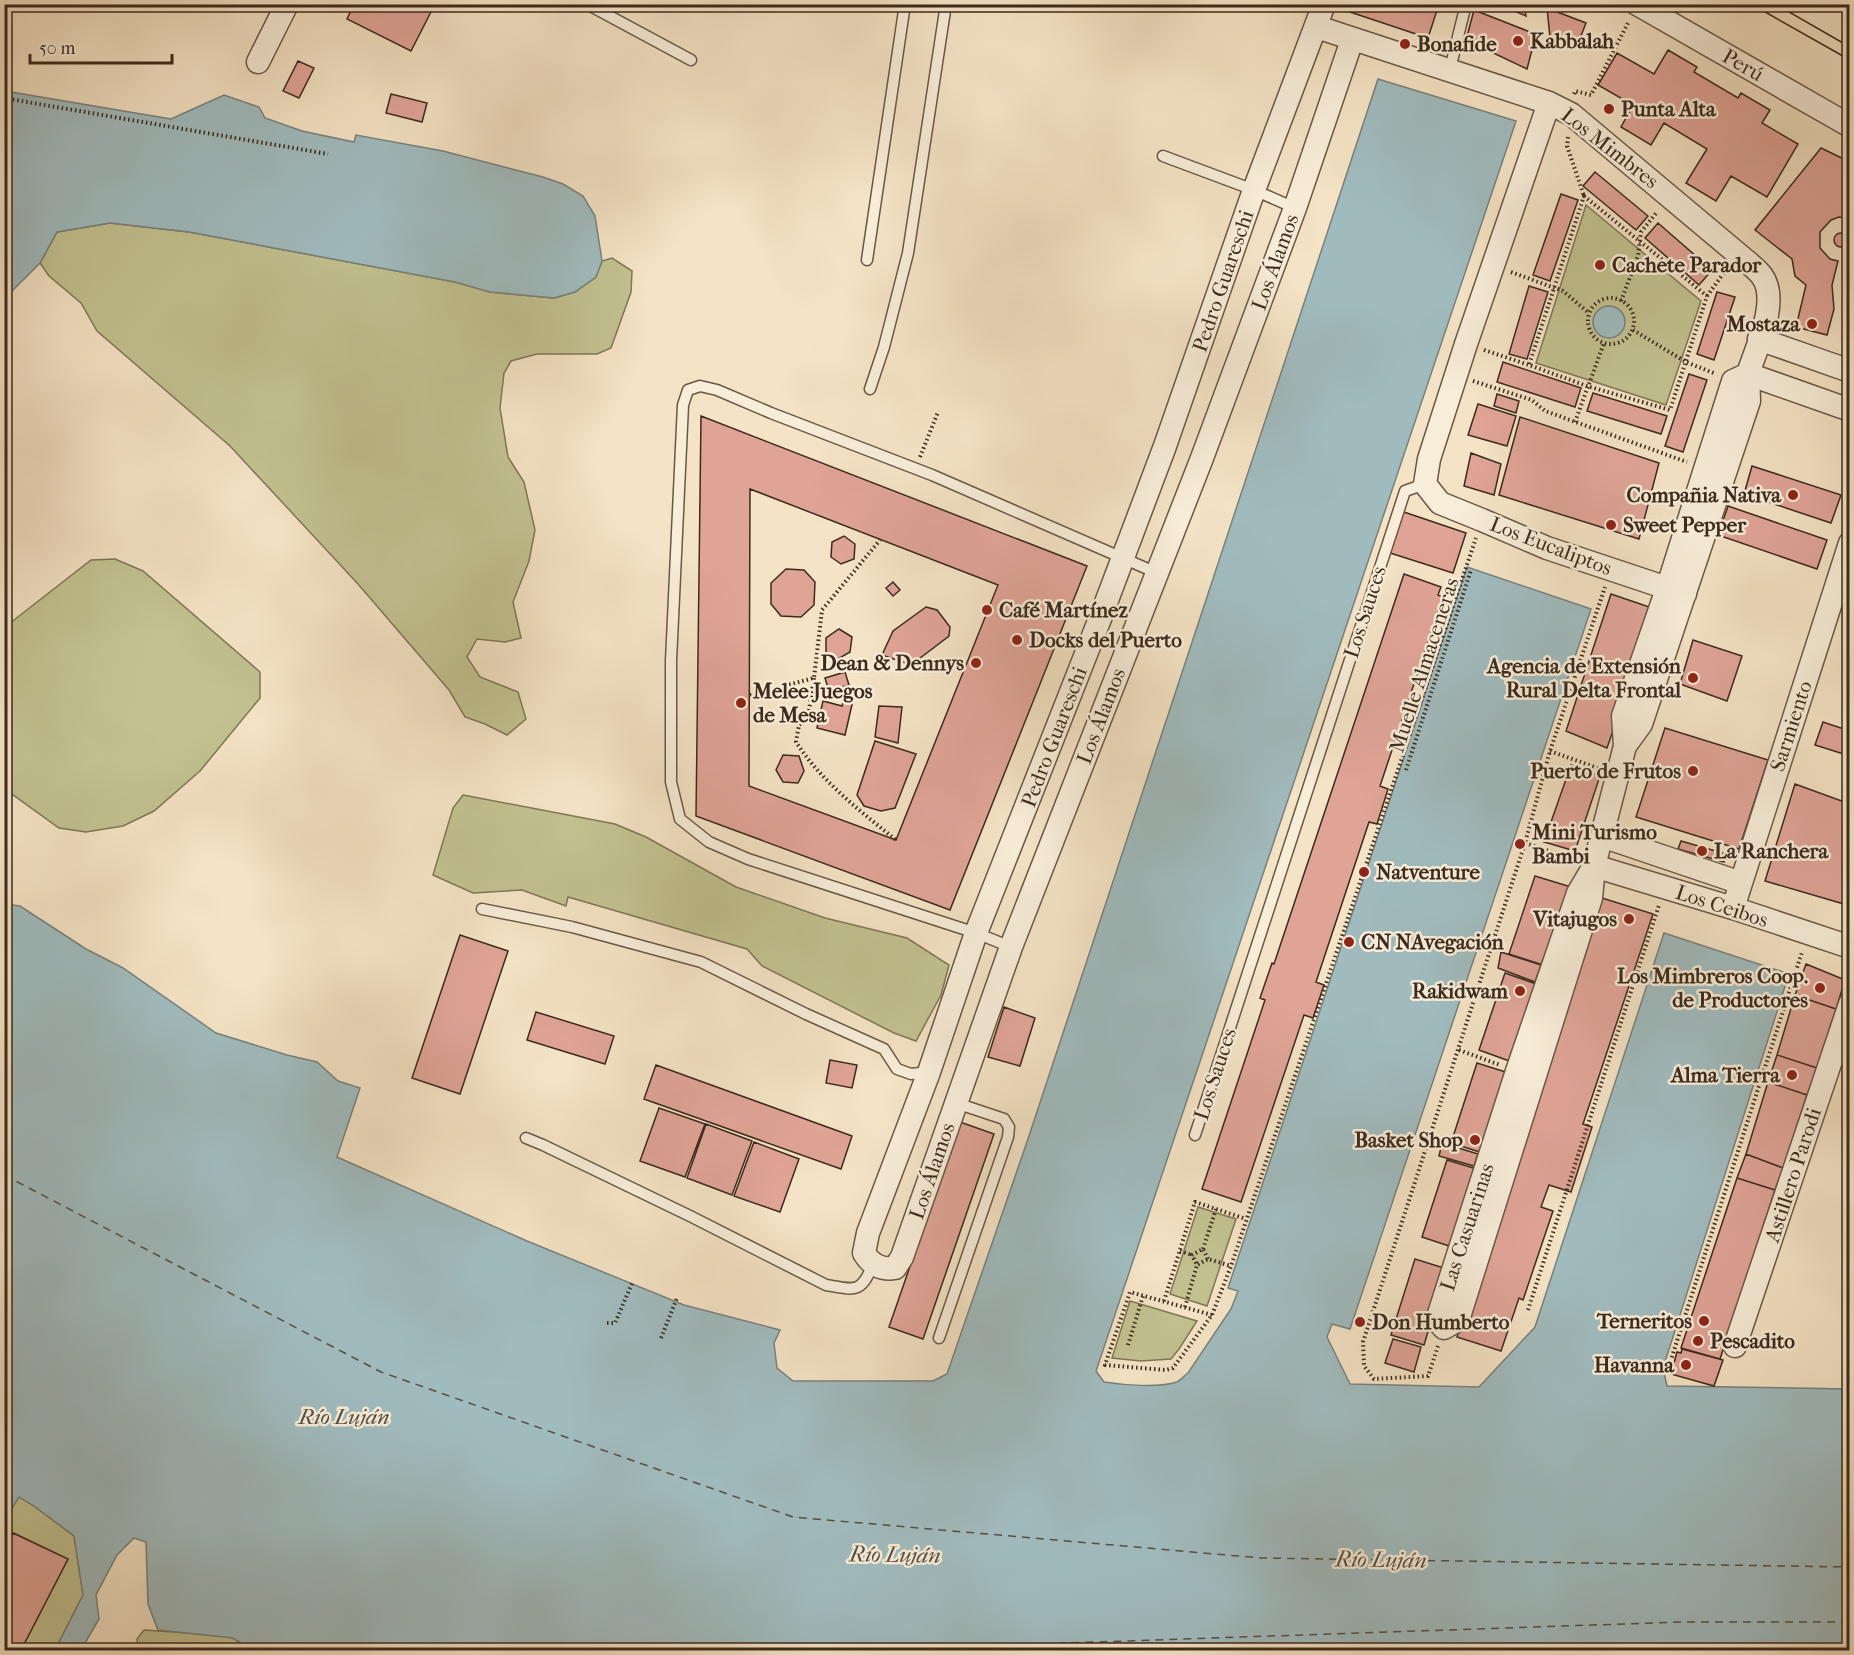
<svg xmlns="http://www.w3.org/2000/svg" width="1854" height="1655" font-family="'IM FELL French Canon',serif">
  <rect width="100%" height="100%" fill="#f4e3c5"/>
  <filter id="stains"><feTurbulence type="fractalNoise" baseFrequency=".00333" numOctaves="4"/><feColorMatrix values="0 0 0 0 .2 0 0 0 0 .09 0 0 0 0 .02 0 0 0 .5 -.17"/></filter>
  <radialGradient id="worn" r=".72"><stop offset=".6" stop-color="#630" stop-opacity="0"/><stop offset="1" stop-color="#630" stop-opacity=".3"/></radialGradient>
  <path fill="#c2c190" stroke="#7f7656" stroke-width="1.5" d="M 1586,205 L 1701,301 L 1666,405 L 1536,363 Z
    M 110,223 L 189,232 L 455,282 L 490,292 L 554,298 L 575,292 L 596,277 L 602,261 L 612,258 L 632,271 L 631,292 L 611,348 L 597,354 L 537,354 L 511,361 L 504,373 L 500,408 L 508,457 L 524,482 L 535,530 L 529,561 L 513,602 L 521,638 L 505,642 L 477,639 L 467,657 L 480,677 L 518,692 L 526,719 L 507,735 L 485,724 L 465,717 L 449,690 L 358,584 L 230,446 L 97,331 L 81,303 L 49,276 L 40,263 L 57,232 Z
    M 115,559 L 143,571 L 260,672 L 260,698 L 200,771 L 154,811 L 123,826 L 86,832 L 59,828 L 5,789 L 5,627 L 91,560 Z
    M 463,795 L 615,824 L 646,837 L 736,887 L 825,918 L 907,938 L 949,965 L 941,995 L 916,1041 L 894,1033 L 762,966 L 747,949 L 568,897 L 566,906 L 522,890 L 473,893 L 433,875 L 453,808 Z
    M 1198,1207 L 1236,1219 L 1207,1306 L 1170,1294 Z
    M 1130,1301 L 1197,1321 L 1179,1349 L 1171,1359 L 1141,1361 L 1112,1358 Z
    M 19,1496 L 34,1506 L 74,1536 L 83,1595 L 55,1650 L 21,1650 L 68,1559 L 14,1533 L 5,1552 L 5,1519 Z
    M 144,1630 L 215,1635 L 233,1638 L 252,1650 L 138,1650 L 137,1639 Z"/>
  <path fill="#a0bbbe" stroke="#78817d" stroke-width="1.5" d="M 1378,79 L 1516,121 L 1096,1371 L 1104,1382 C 1123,1385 1159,1388 1177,1382 C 1181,1380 1184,1376 1188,1373 L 1231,1309 L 1238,1291 L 1228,1288 L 1467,567 L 1591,609 L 1350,1329 L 1332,1324 L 1327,1337 L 1350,1384 L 1479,1387 L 1535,1327 L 1664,933 L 1789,974 L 1663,1368 L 1667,1386 L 1849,1389 L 1849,1650 L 252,1650 L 233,1638 L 158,1630 L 148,1604 L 146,1542 L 134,1538 L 117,1555 L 96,1595 L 99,1619 L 81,1650 L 55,1650 L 83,1595 L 74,1536 L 34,1506 L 19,1497 L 5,1519 L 5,904 L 20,906 L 86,949 L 123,968 L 216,1033 L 287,1055 L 317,1062 L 338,1081 L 360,1088 L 337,1157 L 527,1241 L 684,1305 L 780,1330 L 774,1343 L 777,1368 L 793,1381 L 933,1381 L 947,1374 L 1029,1136 Z
    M 5,91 L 171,119 L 224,95 L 259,107 L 265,118 L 302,131 L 354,142 L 356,135 L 443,151 L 543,177 L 563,184 L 583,196 L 595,216 L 602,261 L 596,277 L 575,292 L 554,298 L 490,292 L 455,282 L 189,232 L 110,223 L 57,232 L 40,263 L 5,298 Z
    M1593 322a16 16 0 1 1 32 0a16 16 0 1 1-32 0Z"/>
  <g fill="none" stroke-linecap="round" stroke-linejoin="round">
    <path stroke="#554e44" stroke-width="1.5" stroke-dasharray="8 6" stroke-linecap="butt" d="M 4,1175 L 381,1372 L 793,1517 L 1261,1558 L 1850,1567
      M 988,1650 L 1008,1645 L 1681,1622 L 1850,1622"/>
  </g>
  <path fill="#e0a497" stroke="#3c2a1c" stroke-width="1.5" fill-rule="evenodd" d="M 354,4 L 435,4 L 411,51 L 347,19 Z
    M 1343,4 L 1439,4 L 1428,38 L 1341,9 Z
    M 1498,4 L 1524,4 L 1526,16 Z
    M 1547,8 L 1586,23 L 1577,46 L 1550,37 Z
    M 1474,10 L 1530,32 L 1533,46 L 1527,69 L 1466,40 Z
    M 1668,50 L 1697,67 L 1694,72 L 1738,98 L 1741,93 L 1770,110 L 1762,123 L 1798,144 L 1767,197 L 1731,176 L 1716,201 L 1686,183 L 1707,149 L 1664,123 L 1651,145 L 1621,127 L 1633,105 L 1598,85 L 1617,53 L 1654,74 Z
    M 298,61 L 314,68 L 299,98 L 283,91 Z
    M 391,94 L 427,103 L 422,122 L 386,113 Z
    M 1821,148 L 1850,162 L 1850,219 L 1839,217 L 1831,220 L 1820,232 L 1820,248 L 1830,259 L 1838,261 L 1832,285 L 1834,309 L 1827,335 L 1796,327 L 1806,285 L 1795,276 L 1792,259 L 1755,230 Z
    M 1595,172 L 1648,216 L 1636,230 L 1583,186 Z
    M 1561,194 L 1578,200 L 1550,281 L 1533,275 Z
    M 1658,223 L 1712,270 L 1699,285 L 1645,238 Z
    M1834 240a7 7 0 1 1 14 0a7 7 0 1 1-14 0Z
    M 1529,286 L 1548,292 L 1527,359 L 1509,354 Z
    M 1717,292 L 1735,297 L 1714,360 L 1697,354 Z
    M 1503,362 L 1581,388 L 1575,407 L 1497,382 Z
    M 1689,374 L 1707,380 L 1683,452 L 1665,446 Z
    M 1593,393 L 1667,416 L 1661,434 L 1587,411 Z
    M 1497,394 L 1519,401 L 1516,413 L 1494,406 Z
    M 1478,404 L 1516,416 L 1507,446 L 1468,435 Z
    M 701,416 L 1087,566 L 950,910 L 696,816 ZM 750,489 L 998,585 L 896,840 L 749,786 Z
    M 1520,417 L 1659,463 L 1639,539 L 1499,495 Z
    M 1471,453 L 1501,464 L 1494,495 L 1464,486 Z
    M 1752,466 L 1841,495 L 1831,523 L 1744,494 Z
    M 1728,506 L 1827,540 L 1817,569 L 1718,535 Z
    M 1401,511 L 1466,533 L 1453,573 L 1387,552 Z
    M 844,536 L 855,544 L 854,559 L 841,564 L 831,557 L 832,542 Z
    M 786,569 L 804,570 L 815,582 L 814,605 L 801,617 L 781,616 L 771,604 L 771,583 Z
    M 1404,574 L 1441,587 L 1438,595 L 1443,597 L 1380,786 L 1388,789 L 1377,824 L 1369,822 L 1316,982 L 1324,985 L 1313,1018 L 1304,1015 L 1241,1202 L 1202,1189 L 1265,1000 L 1260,998 L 1272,963 L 1274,964 Z
    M 893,582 L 900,590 L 893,596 L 886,588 Z
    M 1611,594 L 1655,609 L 1607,748 L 1566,731 Z
    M 926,607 L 937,610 L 950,627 L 949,636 L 911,665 L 882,655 L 893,631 Z
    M 839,629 L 852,637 L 850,652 L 838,659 L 826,652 L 826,638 Z
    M 1693,640 L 1742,656 L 1727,701 L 1680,684 Z
    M 845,672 L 849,685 L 829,691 L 825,678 Z
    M 845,693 L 854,696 L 845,735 L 817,728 L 823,701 L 842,706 Z
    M 879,706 L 902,707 L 898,743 L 875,737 Z
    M 1823,722 L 1850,731 L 1850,756 L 1815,745 Z
    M 1665,728 L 1768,760 L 1739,849 L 1636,817 Z
    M 875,741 L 916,754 L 895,808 L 881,811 L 864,806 L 857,795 Z
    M 783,755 L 799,756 L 804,771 L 798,783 L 783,782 L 776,770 Z
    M 1571,765 L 1600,776 L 1575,851 L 1544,842 Z
    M 1795,784 L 1850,804 L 1850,890 L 1844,904 L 1765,881 Z
    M 1681,841 L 1726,854 L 1724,862 L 1678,849 Z
    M 1535,876 L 1571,887 L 1546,966 L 1509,954 Z
    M 1602,898 L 1653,914 L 1583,1124 L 1592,1127 L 1571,1192 L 1549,1185 L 1541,1207 L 1553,1211 L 1523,1300 L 1519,1298 L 1501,1351 L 1457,1337 Z
    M 460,935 L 508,951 L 460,1094 L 412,1078 Z
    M 1501,952 L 1541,965 L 1535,982 L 1498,968 Z
    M 1806,964 L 1845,980 L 1836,1009 L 1795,995 Z
    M 1505,973 L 1539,985 L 1512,1062 L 1479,1050 Z
    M 1795,995 L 1836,1009 L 1817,1068 L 1777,1055 Z
    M 1004,1007 L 1035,1018 L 1020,1066 L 988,1057 Z
    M 536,1012 L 614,1036 L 605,1064 L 527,1040 Z
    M 1777,1055 L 1817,1068 L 1807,1095 L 1768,1082 Z
    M 830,1060 L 857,1065 L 852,1088 L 826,1083 Z
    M 1477,1063 L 1512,1074 L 1486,1154 L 1451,1143 Z
    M 656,1065 L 852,1136 L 841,1169 L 644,1099 Z
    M 1768,1082 L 1807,1095 L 1783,1168 L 1746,1154 Z
    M 659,1108 L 705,1124 L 685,1177 L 640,1161 Z
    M 960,1122 L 994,1134 L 923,1339 L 889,1327 Z
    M 706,1124 L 752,1141 L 732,1195 L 687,1178 Z
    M 754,1142 L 799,1159 L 780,1212 L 734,1196 Z
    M 1442,1143 L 1478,1154 L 1474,1166 L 1439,1156 Z
    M 1746,1154 L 1783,1168 L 1775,1190 L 1737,1178 Z
    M 1447,1160 L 1480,1170 L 1455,1248 L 1422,1237 Z
    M 1737,1178 L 1775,1190 L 1720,1359 L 1681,1348 Z
    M 1415,1259 L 1447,1269 L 1424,1345 L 1391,1335 Z
    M 1393,1339 L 1421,1347 L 1414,1372 L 1385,1363 Z
    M 1682,1349 L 1723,1360 L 1714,1386 L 1671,1374 L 1677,1352 L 1681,1353 Z
    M 13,1533 L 68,1559 L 21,1650 L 4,1650 L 4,1552 Z"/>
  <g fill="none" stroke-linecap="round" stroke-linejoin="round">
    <g stroke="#6a5846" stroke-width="13">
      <path id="lane" d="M 587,4 L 691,60
        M 1450,69 L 1466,4
        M 1163,156 L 1254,190 L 1295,208
        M 867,260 L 905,4
        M 870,389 L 884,347 L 908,253 L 946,4
        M 482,909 L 572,927 L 701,962 L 806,1014 L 884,1049 L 897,1069 L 911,1074 L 929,1072
        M 1011,947 L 976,933 L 748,859 L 709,842 L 680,819 L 671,782 L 671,661 L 683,405 L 688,390 L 700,386 L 717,390 L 771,413 L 932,475 L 1157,573
        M 1195,1135 L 1405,491 L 1425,484
        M 526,1138 L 543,1145 L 690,1216 L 826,1285 C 855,1290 861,1294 873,1264
        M 939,1338 L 1008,1137 L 1009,1127 L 1004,1119 L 956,1103"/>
    </g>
    <g stroke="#6a5846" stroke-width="25">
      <path id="street" d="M 1324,4 L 1254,190 L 1165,446 L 1101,616 L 976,933 L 929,1072 L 868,1233 L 864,1253 C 871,1265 882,1270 895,1268 L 902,1257 L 1011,947 L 1202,458 L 1295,208 L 1352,40
        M 1637,4 L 1850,126
        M 1317,27 L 1549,103 L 1571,114 L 1738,254 C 1746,261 1756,268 1762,276 C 1780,301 1756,348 1748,374 L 1733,381 L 1667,589 L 1623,716 L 1625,746 L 1594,866 L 1591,898 L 1458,1320 L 1444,1328 L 1437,1320 L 1517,1071 L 1578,893 L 1594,866
        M 258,62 L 287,4
        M 1549,103 L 1466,344 L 1429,459 L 1425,484 L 1440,503 L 1482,520 L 1547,548 L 1685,594
        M 1759,339 L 1850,371
        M 1625,746 L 1641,724 L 1749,401 L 1748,374 L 1850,410
        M 1602,836 L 1741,883
        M 1594,866 L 1733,908 L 1850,947
        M 1733,908 L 1850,543
        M 1735,1346 L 1850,1004"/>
    </g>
    <path stroke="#3c2a1c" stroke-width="4" stroke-dasharray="1.5 3" stroke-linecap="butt" d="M 1574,94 L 1575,91 L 1591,95 L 1629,21
      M 4,98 L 328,154
      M 1568,137 L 1567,146 L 1584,196
      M 1584,196 L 1707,296 L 1670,410 L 1587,386 L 1529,365 Z
      M 1511,272 L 1563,291 L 1589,313
      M 1707,296 L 1726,270
      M1588 321a23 23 0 1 1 46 0a23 23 0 1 1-46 0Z
      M 1621,301 L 1638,256 L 1641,232 L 1657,212
      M 1633,330 L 1686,362 L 1716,374
      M 1484,350 L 1529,365
      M 1473,381 L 1532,400 L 1545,411 L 1687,462
      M 1575,422 L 1604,343
      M 920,457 L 938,412
      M 814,678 L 808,717 L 799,725 L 796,742 C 821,781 860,811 896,840
      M 750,695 L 814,678 L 822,610 L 880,540
      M 1550,751 L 1600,769
      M 1406,770 L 1471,570
      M 1525,843 L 1576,860
      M 1459,1050 L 1500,1065
      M 1203,1249 L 1216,1209
      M 1180,1251 L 1192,1255
      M 1208,1259 L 1203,1249 L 1192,1255 L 1197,1265 L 1208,1259 L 1231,1266
      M 1164,1301 L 1195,1202 L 1246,1219
      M 1185,1307 L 1197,1265
      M 1528,1310 L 1659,905
      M 1212,1315 L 1130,1292 L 1105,1365 L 1166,1370 L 1173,1368 L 1212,1315 L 1231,1266 L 1476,538
      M 607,1323 L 615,1323 L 633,1281
      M 661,1338 L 677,1298
      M 1128,1345 L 1143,1296
      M 1438,1346 L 1428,1376 L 1374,1379 L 1364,1366 L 1363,1342 L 1525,843 L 1550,751 L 1605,587
      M 1669,1366 L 1802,952"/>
    <use href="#lane" stroke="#f8edd9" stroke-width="10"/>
    <use href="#street" stroke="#f8edd9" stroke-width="22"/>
    <path stroke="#3c2a1c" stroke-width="1.5" d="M 1751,4 L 1850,60
      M 1775,4 L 1850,47"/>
  </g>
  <g fill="#8f2418" stroke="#f8edd9" stroke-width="2">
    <circle cx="1518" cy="41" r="6"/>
    <circle cx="1405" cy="44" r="6"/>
    <circle cx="1609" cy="109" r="6"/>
    <circle cx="1600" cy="265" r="6"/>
    <circle cx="1812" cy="324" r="6"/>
    <circle cx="1793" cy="495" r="6"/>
    <circle cx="1611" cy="525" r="6"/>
    <circle cx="987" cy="610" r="6"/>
    <circle cx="1017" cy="640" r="6"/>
    <circle cx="976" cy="663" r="6"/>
    <circle cx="1693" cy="678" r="6"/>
    <circle cx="741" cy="703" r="6"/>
    <circle cx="1693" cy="771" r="6"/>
    <circle cx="1520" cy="844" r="6"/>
    <circle cx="1702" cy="851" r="6"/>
    <circle cx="1364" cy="872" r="6"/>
    <circle cx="1629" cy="919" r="6"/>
    <circle cx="1349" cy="942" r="6"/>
    <circle cx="1820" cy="988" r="6"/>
    <circle cx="1520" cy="991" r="6"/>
    <circle cx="1792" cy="1075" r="6"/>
    <circle cx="1475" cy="1140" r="6"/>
    <circle cx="1704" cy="1321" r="6"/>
    <circle cx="1360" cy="1322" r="6"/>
    <circle cx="1698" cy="1341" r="6"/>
    <circle cx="1686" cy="1365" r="6"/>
  </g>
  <g text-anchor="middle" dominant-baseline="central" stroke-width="5" stroke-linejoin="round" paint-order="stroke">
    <g font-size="21" font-weight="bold" fill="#3c2a1c" stroke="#f8edd9" text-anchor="start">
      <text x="1530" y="41">Kabbalah</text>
      <text x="1417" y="44">Bonafide</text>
      <text x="1621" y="109">Punta Alta</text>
      <text x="1612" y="265">Cachete Parador</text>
      <text x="1800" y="324" text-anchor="end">Mostaza</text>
      <text x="1781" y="495" text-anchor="end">Compañia Nativa</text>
      <text x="1623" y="525">Sweet Pepper</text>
      <text x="999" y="610">Café Martínez</text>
      <text x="1029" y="640">Docks del Puerto</text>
      <text x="964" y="663" text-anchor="end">Dean &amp; Dennys</text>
      <text x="1681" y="666" text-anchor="end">Agencia de Extensión<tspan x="1681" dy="24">Rural Delta Frontal</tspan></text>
      <text x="753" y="691">Melee Juegos<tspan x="753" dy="24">de Mesa</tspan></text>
      <text x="1681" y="771" text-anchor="end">Puerto de Frutos</text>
      <text x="1532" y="832">Mini Turismo<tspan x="1532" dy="24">Bambi</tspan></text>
      <text x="1714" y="851">La Ranchera</text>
      <text x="1376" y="872">Natventure</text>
      <text x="1617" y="919" text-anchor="end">Vitajugos</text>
      <text x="1361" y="942">CN NAvegación</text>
      <text x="1808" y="976" text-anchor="end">Los Mimbreros Coop.<tspan x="1808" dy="24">de Productores</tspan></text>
      <text x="1508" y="991" text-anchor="end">Rakidwam</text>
      <text x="1780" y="1075" text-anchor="end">Alma Tierra</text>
      <text x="1463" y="1140" text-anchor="end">Basket Shop</text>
      <text x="1692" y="1321" text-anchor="end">Terneritos</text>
      <text x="1372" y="1322">Don Humberto</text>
      <text x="1710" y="1341">Pescadito</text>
      <text x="1674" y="1365" text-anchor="end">Havanna</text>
    </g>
    <g font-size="21" fill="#3c2a1c" stroke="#f8edd9">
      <text transform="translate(1743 65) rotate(30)">Perú</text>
      <text transform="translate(1610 148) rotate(38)">Los Mimbres</text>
      <text transform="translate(1275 262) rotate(-70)">Los Álamos</text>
      <text transform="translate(1223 281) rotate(-71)">Pedro Guareschi</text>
      <text transform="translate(1551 546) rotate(21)">Los Eucaliptos</text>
      <text transform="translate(1365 612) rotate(-72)">Los Sauces</text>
      <text transform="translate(1424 665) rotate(-72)">Muelle Almaceneras</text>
      <text transform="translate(1101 716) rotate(-69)">Los Álamos</text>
      <text transform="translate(1791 726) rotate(-72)">Sarmiento</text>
      <text transform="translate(1054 737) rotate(-69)">Pedro Guareschi</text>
      <text transform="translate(1722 906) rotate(18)">Los Ceibos</text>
      <text transform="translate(1215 1074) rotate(-72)">Los Sauces</text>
      <text transform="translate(932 1171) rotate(-71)">Los Álamos</text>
      <text transform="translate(1793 1175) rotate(-72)">Astillero Parodi</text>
      <text transform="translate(1467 1227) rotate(-72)">Las Casuarinas</text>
    </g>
    <g font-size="22" font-style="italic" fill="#554e44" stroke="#f8edd9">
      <text x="344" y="1417">Río Luján</text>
      <text transform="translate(895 1555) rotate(1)">Río Luján</text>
      <text transform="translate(1381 1560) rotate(1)">Río Luján</text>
    </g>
  </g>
  <rect width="1854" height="1655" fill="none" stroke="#f4e3c5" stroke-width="24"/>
  <rect x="6" y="6" width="1842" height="1643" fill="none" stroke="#3c2a1c" stroke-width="3"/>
  <rect x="12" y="12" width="1830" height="1631" fill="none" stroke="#3c2a1c" stroke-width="1.5"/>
  <path d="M30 54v9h142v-9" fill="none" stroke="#3c2a1c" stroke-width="3"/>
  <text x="39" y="54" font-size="18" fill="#3c2a1c" stroke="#f8edd9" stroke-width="4.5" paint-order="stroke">50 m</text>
  <rect width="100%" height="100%" filter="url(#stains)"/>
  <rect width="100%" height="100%" fill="url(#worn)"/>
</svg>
